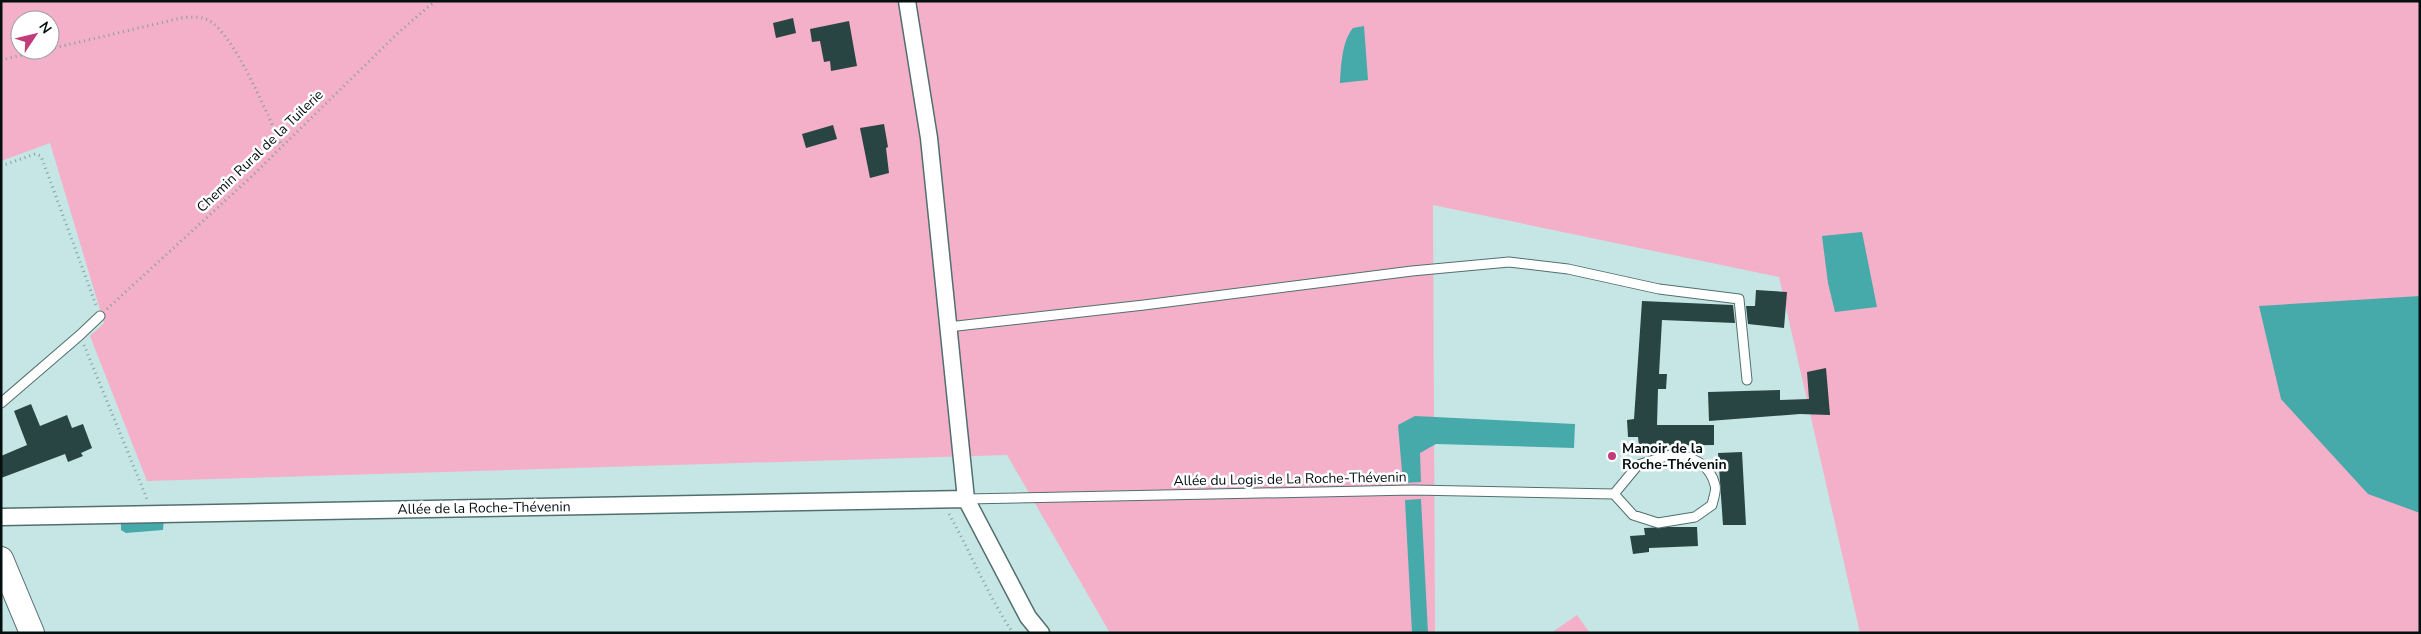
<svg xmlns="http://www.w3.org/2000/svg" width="2421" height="634" font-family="'Nunito Sans',sans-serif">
  <rect width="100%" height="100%" fill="#c6e6e5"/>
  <path fill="#f4afc9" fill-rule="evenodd" d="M 1,1 L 2420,1 L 2420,633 L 1860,633 L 1779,277 L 1433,205 L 1435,633 L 1110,633 L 1007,455 L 147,481 L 90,336 L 104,323 L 50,143 L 1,161 ZM 20,20 L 50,20 L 50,50 L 20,50 Z
    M 1577,615 L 1590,633 L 1551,633 Z"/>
  <path fill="#45aaa9" d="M 1364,26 L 1368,80 L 1340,83 C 1341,66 1342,41 1353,28 Z
    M 1862,232 L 1877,307 L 1835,312 L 1828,283 L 1822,236 Z
    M 2420,296 L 2420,513 L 2368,494 L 2281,399 L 2259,306 Z
    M 1415,416 L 1575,424 L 1574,448 L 1436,444 L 1420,453 L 1421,482 L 1403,483 L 1398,425 Z
    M 1421,499 L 1428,633 L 1412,633 L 1405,500 Z
    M 164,519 L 163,530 L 126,533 L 121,530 L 121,520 Z"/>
  <path fill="#284443" d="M 793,18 L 796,33 L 776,38 L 773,23 Z
    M 849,21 L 857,66 L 831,71 L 830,61 L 824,62 L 820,41 L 812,42 L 810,29 Z
    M 884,124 L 888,147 L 886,148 L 889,173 L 870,178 L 860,128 Z
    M 833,125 L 837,139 L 806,148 L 802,134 Z
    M 1756,290 L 1787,292 L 1784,328 L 1748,324 L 1746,306 L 1755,306 Z
    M 1642,301 L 1733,305 L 1735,323 L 1662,320 L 1659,374 L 1667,374 L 1666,389 L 1658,389 L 1657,425 L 1714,425 L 1714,445 L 1639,446 L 1638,437 L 1628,437 L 1627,420 L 1634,419 Z
    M 1826,368 L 1830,415 L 1800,414 L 1709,421 L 1708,392 L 1780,390 L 1780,400 L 1809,399 L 1807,372 Z
    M 31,404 L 40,426 L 67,415 L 72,428 L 83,424 L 92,448 L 81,453 L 83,456 L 68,462 L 65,454 L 1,478 L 1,456 L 27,445 L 14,411 Z
    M 1742,452 L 1746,525 L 1723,525 L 1718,453 Z
    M 1669,527 L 1697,527 L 1698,546 L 1649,548 L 1649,552 L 1633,554 L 1630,536 L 1645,535 L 1644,528 Z"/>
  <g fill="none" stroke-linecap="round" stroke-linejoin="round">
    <g stroke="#526f6f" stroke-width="11">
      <path id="lane" d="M 948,327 L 1144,305 L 1412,271 L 1509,262 L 1568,269 L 1659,289 L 1739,299 L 1747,380
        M 1,403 L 80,335 L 100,316
        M 1673,454 C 1691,456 1710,464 1715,485 C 1717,490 1713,499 1712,505 L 1695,517 L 1658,523 L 1633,515 L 1614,494 L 1638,465 Z
        M 966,499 L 1413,490 L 1614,494"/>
    </g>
    <g stroke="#526f6f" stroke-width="19">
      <path id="street" d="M 907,1 L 929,138 L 966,499 L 1028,617 L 1041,633
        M 1,517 L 966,499"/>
    </g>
    <g stroke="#526f6f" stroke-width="26">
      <path id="secondary" d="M 1,559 L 32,633"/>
    </g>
    <path stroke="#859e9d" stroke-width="3" stroke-dasharray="1 4" stroke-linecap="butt" d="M 50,49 L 181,18 C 190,17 199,16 208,20 C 235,34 268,117 282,146
      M 1,60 L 44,50
      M 1,166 L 35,154 L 41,156 L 96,305
      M 107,309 L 251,177 L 398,33 L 435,1
      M 84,345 L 147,499
      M 949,514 C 971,553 988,596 1013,633"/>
    <use href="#lane" stroke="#fff" stroke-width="9"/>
    <use href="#street" stroke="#fff" stroke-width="16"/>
    <use href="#secondary" stroke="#fff" stroke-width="24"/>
  </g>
  <circle fill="#c23c7c" stroke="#fff" stroke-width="2" cx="1612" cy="456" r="5"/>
  <g text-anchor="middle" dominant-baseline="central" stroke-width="5" stroke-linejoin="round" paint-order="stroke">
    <g font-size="14" fill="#040f0f" stroke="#fff">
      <text transform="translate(260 151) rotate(-44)">Chemin Rural de la Tuilerie</text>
      <text transform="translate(1290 479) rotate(-1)">Allée du Logis de La Roche-Thévenin</text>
      <text transform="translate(484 508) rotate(-1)">Allée de la Roche-Thévenin</text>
    </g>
    <g font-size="14" font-weight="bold" fill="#040f0f" stroke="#fff" text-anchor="start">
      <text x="1622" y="448">Manoir de la<tspan x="1622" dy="16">Roche-Thévenin</tspan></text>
    </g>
  </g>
  <rect width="2421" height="634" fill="none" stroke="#040f0f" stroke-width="5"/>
  <g transform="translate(35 35) rotate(55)"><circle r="24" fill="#ffffff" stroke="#9b9f9f"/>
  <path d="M0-4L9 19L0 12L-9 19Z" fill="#c23c7c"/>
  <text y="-8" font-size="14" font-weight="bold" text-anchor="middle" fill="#040f0f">N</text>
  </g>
</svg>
